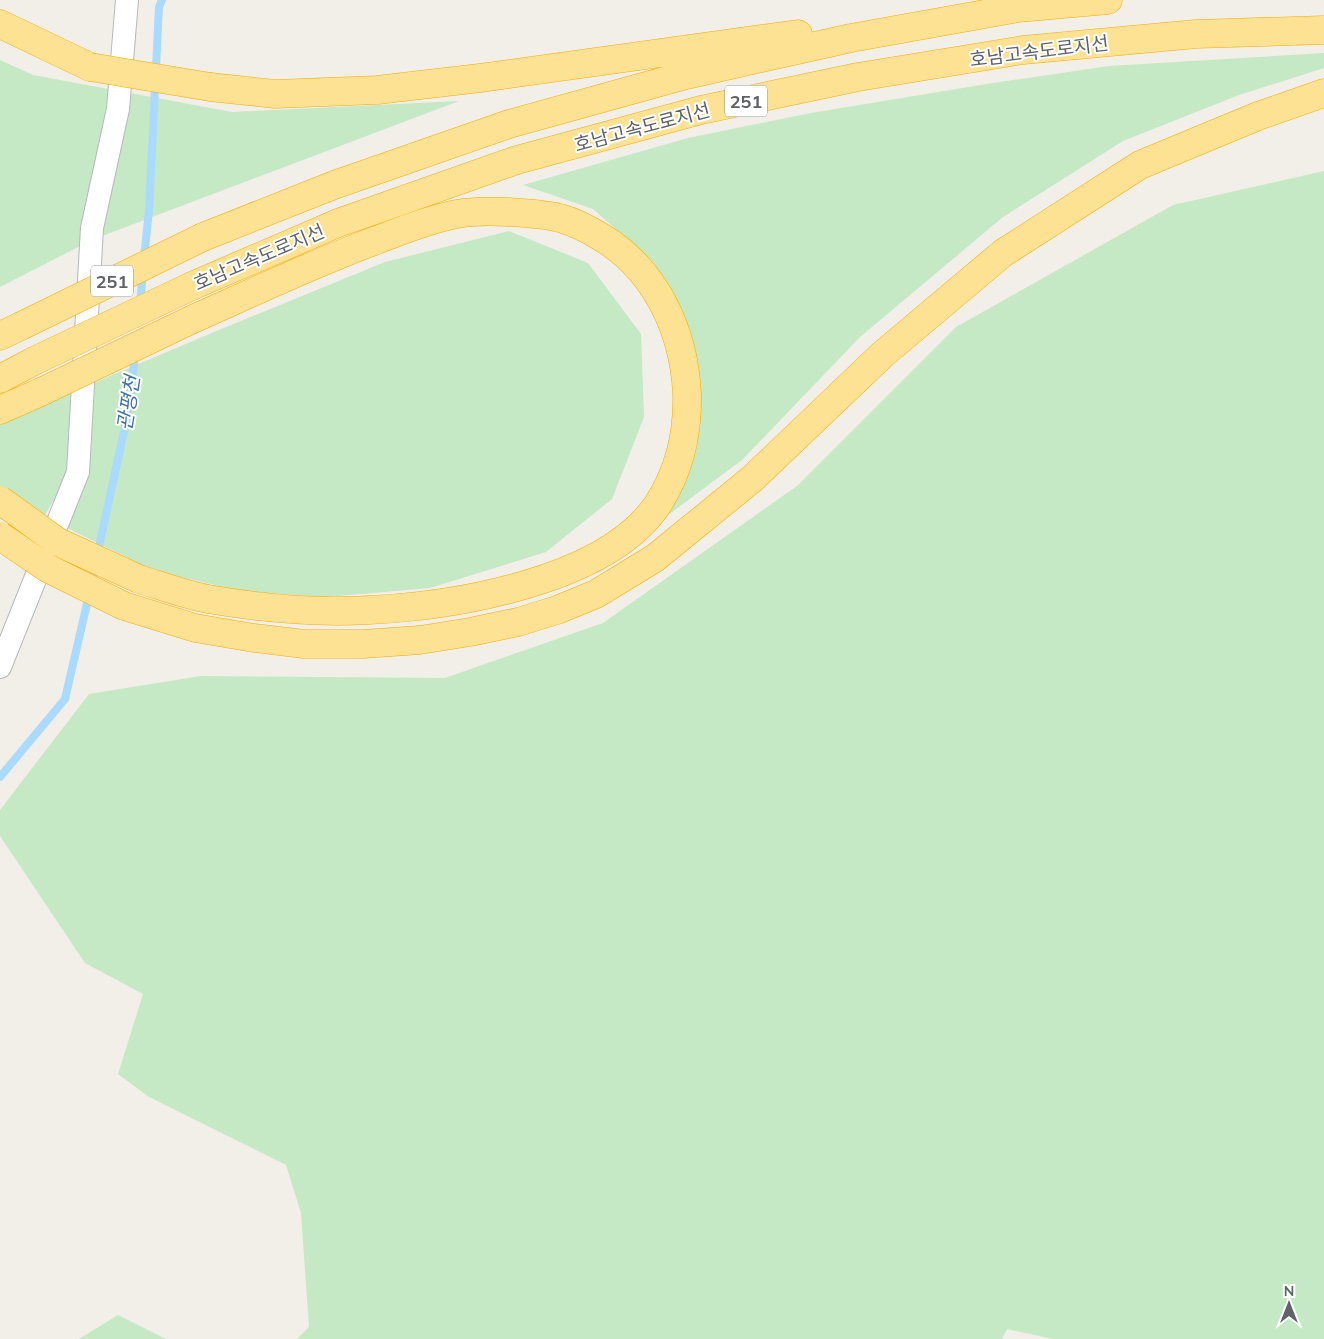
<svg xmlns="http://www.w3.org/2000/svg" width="1324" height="1339" font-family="Mulish,'Noto Sans KR',sans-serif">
  <rect width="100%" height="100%" fill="#f1efe8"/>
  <path fill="#c5e8c5" d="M 1324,53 L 1324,68 L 1239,95 L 1123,141 L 1003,217 L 860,337 L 742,460 L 660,521 L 688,331 L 654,263 L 593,209 L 523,185 L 688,138 L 811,113 L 993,83 L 1109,66 Z
    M 0,60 L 33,75 L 232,112 L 459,101 L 94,239 L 0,287 Z
    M 1324,171 L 1324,1339 L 1053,1339 L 1007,1329 L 1002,1339 L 297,1339 L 309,1327 L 301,1213 L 286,1165 L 149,1097 L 118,1074 L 143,994 L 85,963 L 0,836 L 0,810 L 89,694 L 201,676 L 445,678 L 603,623 L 797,486 L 956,327 L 1173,205 Z
    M 509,231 L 588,263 L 641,334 L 644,417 L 612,499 L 546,552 L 430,588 L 326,597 L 241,591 L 155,571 L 65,527 L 89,385 L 214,332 L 385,262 Z
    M 75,382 L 70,471 L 44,517 L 0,488 L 0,418 Z
    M 118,1315 L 166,1339 L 79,1339 Z"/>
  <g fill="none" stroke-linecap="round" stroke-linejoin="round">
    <path stroke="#aadaff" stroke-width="8" d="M 144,258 L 149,210 L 159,7 L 162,0
      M 140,303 L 143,272
      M 91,584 L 129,408 L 135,354
      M 0,777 L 65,699 L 89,595"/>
    <g stroke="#b5b8bc" stroke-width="24">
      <path id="street" d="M 0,667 L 78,472 L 92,228 L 118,109 L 127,0"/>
    </g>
    <g stroke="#f9ab00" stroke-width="29">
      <path id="highway" d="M 0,24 L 90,67
        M 210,87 L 275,94 L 377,90 L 480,78 L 798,34
        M 203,237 L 334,185 L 509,124 L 686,75 L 851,38 L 1018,8 L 1108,0
        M 194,285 L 338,223 L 517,160 L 701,110 L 858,77 L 1023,50 L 1196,34 L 1324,30
        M 0,336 L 21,326
        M 0,379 L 34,361
        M 0,410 L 43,391
        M 139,579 C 162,586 185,595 208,599 C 260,608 316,613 369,610 C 455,606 607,581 658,504 C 680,470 688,434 687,394 C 684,331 656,270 601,237 C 588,229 574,222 560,218 C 543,214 526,213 508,212 C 492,211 473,211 457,214 C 433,218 400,231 377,240 C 314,263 254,292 193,319
        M 124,606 L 195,628 L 254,638 L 304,644 L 363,644 L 420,640 L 470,632 L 518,622 L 557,610 L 596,594 L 655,558 L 752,479 L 882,355 L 1003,253 L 1140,165 L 1258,116 L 1324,93"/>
    </g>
    <use href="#street" stroke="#fff" stroke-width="22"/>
    <use href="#highway" stroke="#fde293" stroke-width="28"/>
    <g stroke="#f9ab00" stroke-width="29" stroke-linecap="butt">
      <path id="highway-bridge" d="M 90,67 L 210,87
        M 21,326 L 203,237
        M 34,361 L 194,285
        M 43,391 L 193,319
        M 0,500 L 58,542 L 139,579
        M 0,536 L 47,568 L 124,606"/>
    </g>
    <use href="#highway-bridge" stroke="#fde293" stroke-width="28"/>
  </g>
  <g text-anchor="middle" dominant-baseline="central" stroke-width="4" stroke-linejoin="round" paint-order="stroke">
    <g fill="#fff" stroke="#8f9295" stroke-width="1">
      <rect x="725" y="85.5" width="42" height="31" rx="4"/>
      <rect x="91" y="265.5" width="42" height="31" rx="4"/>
    </g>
    <g font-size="18" font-weight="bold" fill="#5f6368">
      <text x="746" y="101">251</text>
      <text x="112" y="281">251</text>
    </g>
    <g font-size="19" fill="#5f6368" stroke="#fff">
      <text transform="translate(1039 51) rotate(-7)">호남고속도로지선</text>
      <text transform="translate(642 127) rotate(-15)">호남고속도로지선</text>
      <text transform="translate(259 257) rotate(-23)">호남고속도로지선</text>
    </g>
    <g font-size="20" font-style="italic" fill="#4174aa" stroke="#fff">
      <text transform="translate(128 403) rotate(-81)">관평천</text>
    </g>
  </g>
  <g transform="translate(1289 1304)" stroke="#ffffff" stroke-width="4" paint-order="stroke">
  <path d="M0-4L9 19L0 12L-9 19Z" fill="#5f6368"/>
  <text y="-8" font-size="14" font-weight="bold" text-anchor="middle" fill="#5f6368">N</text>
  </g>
</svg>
